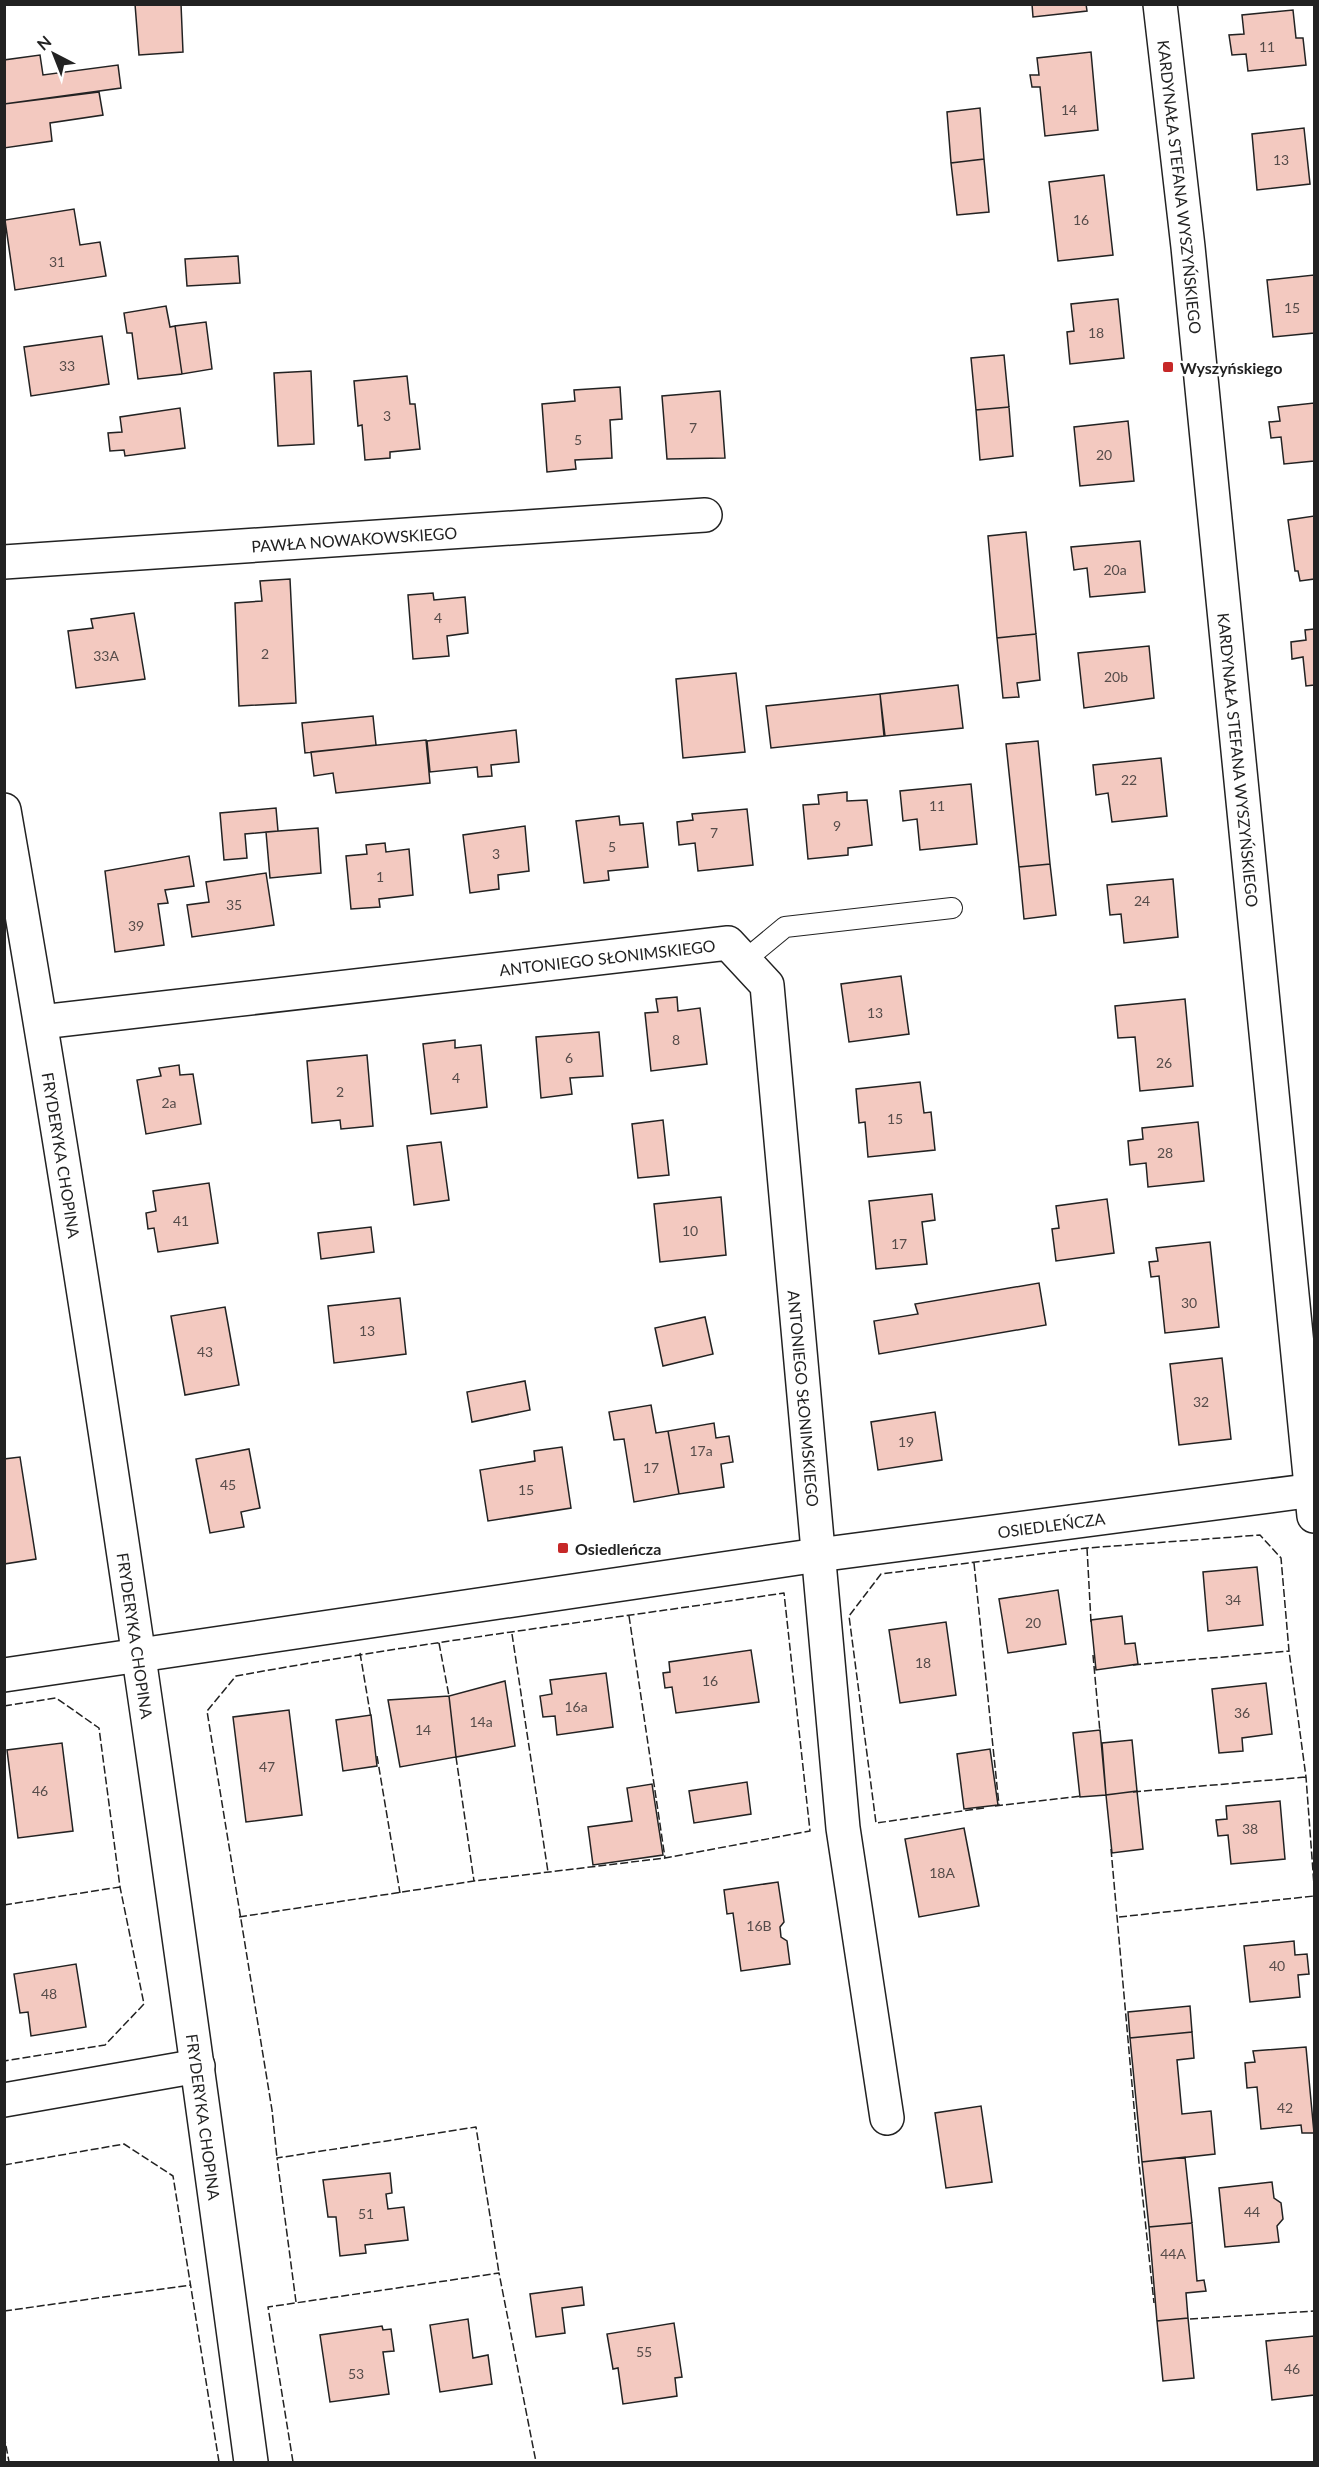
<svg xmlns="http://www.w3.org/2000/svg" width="1319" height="2467" font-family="Lato,sans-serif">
  <rect width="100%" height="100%" fill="#fff"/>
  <path fill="#f3c9c0" stroke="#222" stroke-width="1.5" d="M 135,4 L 181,4 L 183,52 L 139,55 Z
    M 1032,4 L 1086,4 L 1087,11 L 1033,17 Z
    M 1293,10 L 1296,38 L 1303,38 L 1306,65 L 1248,71 L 1246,54 L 1232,55 L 1229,35 L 1244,34 L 1242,15 Z
    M 1091,52 L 1098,130 L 1045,136 L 1040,87 L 1032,87 L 1030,75 L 1039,75 L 1037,58 Z
    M 40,55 L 43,75 L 118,65 L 121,88 L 4,104 L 4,60 Z
    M 99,92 L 103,115 L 50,123 L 52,141 L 4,148 L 4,104 Z
    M 980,108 L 984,159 L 951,163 L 947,112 Z
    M 1304,128 L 1310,184 L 1257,190 L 1252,134 Z
    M 984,159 L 989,212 L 957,215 L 951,163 Z
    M 1104,175 L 1113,255 L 1058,261 L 1049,182 Z
    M 74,209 L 80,245 L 100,242 L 106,276 L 15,290 L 5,220 Z
    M 238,256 L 240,283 L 187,286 L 185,259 Z
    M 1314,275 L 1314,333 L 1273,337 L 1267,280 Z
    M 1118,299 L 1124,358 L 1070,364 L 1067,332 L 1074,331 L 1071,304 Z
    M 166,306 L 170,327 L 175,326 L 182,374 L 138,379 L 132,333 L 127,333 L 124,313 Z
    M 206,322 L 212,369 L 182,374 L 175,326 Z
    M 102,336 L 109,384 L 31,396 L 24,347 Z
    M 1004,355 L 1009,407 L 976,410 L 971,358 Z
    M 311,371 L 314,444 L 278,446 L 274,373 Z
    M 407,376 L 410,404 L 415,404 L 420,449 L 390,452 L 390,458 L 365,460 L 362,425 L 358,426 L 354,381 Z
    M 620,387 L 622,419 L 610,420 L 612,458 L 575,460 L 576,469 L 547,472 L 542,404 L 575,401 L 574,390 Z
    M 720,391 L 725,458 L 667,459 L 662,396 Z
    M 1314,403 L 1314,461 L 1284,464 L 1281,437 L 1271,438 L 1269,422 L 1280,421 L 1278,407 Z
    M 1009,407 L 1013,456 L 980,460 L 976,410 Z
    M 180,408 L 185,448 L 125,456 L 124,450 L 110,451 L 108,433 L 122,432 L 120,417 Z
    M 1128,421 L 1134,481 L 1080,486 L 1074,427 Z
    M 1314,516 L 1314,579 L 1300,581 L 1298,571 L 1295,571 L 1288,520 Z
    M 1026,532 L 1036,634 L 997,638 L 988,536 Z
    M 1140,541 L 1145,592 L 1090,597 L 1087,568 L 1074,570 L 1071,547 Z
    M 290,579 L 296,703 L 239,706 L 235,603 L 262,601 L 260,581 Z
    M 433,593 L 434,600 L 465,597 L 468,633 L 447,636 L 449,656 L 413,659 L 408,595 Z
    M 134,613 L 145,679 L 76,688 L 68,631 L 93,628 L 91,619 Z
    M 1314,629 L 1314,685 L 1306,686 L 1303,657 L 1292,659 L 1291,642 L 1306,640 L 1305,630 Z
    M 1036,634 L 1040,680 L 1017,683 L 1019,697 L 1003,698 L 997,638 Z
    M 1149,646 L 1154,698 L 1084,708 L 1078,653 Z
    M 736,673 L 745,752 L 683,758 L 676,679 Z
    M 958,685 L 963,728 L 885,736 L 880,694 Z
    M 880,694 L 884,736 L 771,748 L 766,706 Z
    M 373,716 L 376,745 L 305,753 L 302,723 Z
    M 516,730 L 519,762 L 491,765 L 492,776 L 478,777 L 477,767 L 430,772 L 427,741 Z
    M 426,740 L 430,783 L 336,793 L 333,773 L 314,776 L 311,752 Z
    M 1038,741 L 1050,864 L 1019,867 L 1006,744 Z
    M 1161,758 L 1167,816 L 1112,822 L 1108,793 L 1096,795 L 1093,765 Z
    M 971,784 L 977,844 L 920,850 L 917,819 L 903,821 L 900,791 Z
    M 847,792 L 847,801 L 867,800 L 872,845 L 848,848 L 848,855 L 808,859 L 803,805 L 819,804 L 818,795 Z
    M 276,808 L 278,831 L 245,834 L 247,858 L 224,860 L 220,813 Z
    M 747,809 L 753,865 L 698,871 L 695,843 L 679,845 L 677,822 L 693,820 L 692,814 Z
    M 619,816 L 620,825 L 643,823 L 648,867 L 608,871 L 609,880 L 584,883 L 576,821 Z
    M 525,826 L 529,871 L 498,875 L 499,889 L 470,893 L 463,835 Z
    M 318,828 L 321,873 L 270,878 L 266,832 Z
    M 385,843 L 386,852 L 409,849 L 413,895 L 379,899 L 380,907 L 351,909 L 346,856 L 367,854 L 366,845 Z
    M 189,856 L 194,886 L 165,890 L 168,903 L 158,904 L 164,945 L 115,952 L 105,871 Z
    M 1050,864 L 1056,915 L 1024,919 L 1019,867 Z
    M 266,873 L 274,925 L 192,937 L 187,905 L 209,902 L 206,882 Z
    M 1173,879 L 1178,937 L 1124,943 L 1121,914 L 1110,915 L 1107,885 Z
    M 901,976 L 909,1034 L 849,1042 L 841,984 Z
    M 677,997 L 678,1011 L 700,1008 L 707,1064 L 651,1071 L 645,1013 L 658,1012 L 656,999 Z
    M 1185,999 L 1193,1086 L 1140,1091 L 1135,1037 L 1118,1038 L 1115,1006 Z
    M 599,1032 L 603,1076 L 570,1078 L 572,1094 L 541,1098 L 536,1037 Z
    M 455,1040 L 455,1048 L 481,1045 L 487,1107 L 431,1114 L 423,1044 Z
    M 367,1055 L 373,1126 L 341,1129 L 340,1120 L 312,1123 L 307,1061 Z
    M 179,1065 L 180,1075 L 193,1074 L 201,1124 L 146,1134 L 137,1080 L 161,1076 L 159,1068 Z
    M 920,1082 L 924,1113 L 931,1112 L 935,1150 L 868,1157 L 865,1122 L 859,1123 L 856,1089 Z
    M 663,1120 L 669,1175 L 638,1178 L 632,1124 Z
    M 1198,1122 L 1204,1181 L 1148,1187 L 1146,1163 L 1130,1165 L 1128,1141 L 1143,1139 L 1142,1128 Z
    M 441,1142 L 449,1200 L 414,1205 L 407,1146 Z
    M 209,1183 L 218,1243 L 158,1252 L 154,1228 L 148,1229 L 146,1213 L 156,1211 L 153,1191 Z
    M 932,1194 L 935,1220 L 922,1222 L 927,1264 L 876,1269 L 869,1201 Z
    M 721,1197 L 726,1255 L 660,1262 L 654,1204 Z
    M 1107,1199 L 1114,1253 L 1056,1261 L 1052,1229 L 1059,1228 L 1056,1206 Z
    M 371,1227 L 374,1252 L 321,1259 L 318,1233 Z
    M 1210,1242 L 1219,1327 L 1165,1333 L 1159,1276 L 1151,1277 L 1149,1262 L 1158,1261 L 1156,1248 Z
    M 1039,1283 L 1046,1325 L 879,1354 L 874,1321 L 918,1314 L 915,1304 Z
    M 400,1298 L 406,1354 L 334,1363 L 328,1306 Z
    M 225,1307 L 239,1385 L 185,1395 L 171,1316 Z
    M 705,1317 L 713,1354 L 663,1366 L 655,1328 Z
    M 1222,1358 L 1231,1439 L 1179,1445 L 1170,1364 Z
    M 525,1381 L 530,1410 L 472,1422 L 467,1392 Z
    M 651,1405 L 656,1433 L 668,1431 L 679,1494 L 634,1502 L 624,1439 L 614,1440 L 609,1412 Z
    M 935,1412 L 942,1460 L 878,1470 L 871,1422 Z
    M 714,1423 L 716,1438 L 729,1436 L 733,1462 L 721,1464 L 724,1487 L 679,1494 L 668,1431 Z
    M 562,1447 L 571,1508 L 488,1521 L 480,1470 L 535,1461 L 534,1451 Z
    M 249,1449 L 260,1508 L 241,1512 L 244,1527 L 210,1533 L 196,1459 Z
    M 20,1457 L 36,1559 L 4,1564 L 4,1459 Z
    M 1257,1567 L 1263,1625 L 1208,1631 L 1203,1572 Z
    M 1058,1590 L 1066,1644 L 1008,1653 L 999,1599 Z
    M 1122,1616 L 1125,1644 L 1135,1643 L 1138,1664 L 1096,1670 L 1091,1620 Z
    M 946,1622 L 956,1695 L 900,1703 L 889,1630 Z
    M 751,1650 L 759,1702 L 676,1713 L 672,1687 L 665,1688 L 663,1673 L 670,1672 L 669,1662 Z
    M 606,1673 L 613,1727 L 557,1735 L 555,1716 L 543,1717 L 540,1696 L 552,1694 L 550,1680 Z
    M 505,1681 L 515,1746 L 456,1757 L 449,1696 Z
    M 1266,1683 L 1272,1734 L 1242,1738 L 1243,1751 L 1219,1753 L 1212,1689 Z
    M 449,1696 L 456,1757 L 400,1767 L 388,1700 Z
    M 289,1710 L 302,1815 L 246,1822 L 233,1717 Z
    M 371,1715 L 377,1766 L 343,1771 L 336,1720 Z
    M 1100,1730 L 1106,1795 L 1080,1797 L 1073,1733 Z
    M 1132,1740 L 1137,1791 L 1106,1795 L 1102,1743 Z
    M 62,1743 L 73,1831 L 18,1838 L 7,1750 Z
    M 990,1749 L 998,1805 L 964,1809 L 957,1754 Z
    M 747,1782 L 751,1814 L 694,1823 L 689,1791 Z
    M 652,1784 L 663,1855 L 593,1865 L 588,1827 L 632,1821 L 627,1788 Z
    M 1137,1791 L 1143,1849 L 1112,1853 L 1106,1795 Z
    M 1280,1801 L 1285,1859 L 1231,1864 L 1228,1835 L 1218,1836 L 1216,1820 L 1227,1819 L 1226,1806 Z
    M 964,1828 L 979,1906 L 919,1917 L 905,1839 Z
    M 778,1882 L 784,1922 L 780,1927 L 781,1937 L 787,1941 L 790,1964 L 741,1971 L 733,1913 L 727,1914 L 724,1890 Z
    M 1294,1941 L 1295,1955 L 1307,1954 L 1309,1974 L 1298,1975 L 1300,1997 L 1250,2002 L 1244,1946 Z
    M 76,1964 L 86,2027 L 31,2036 L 28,2012 L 20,2013 L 14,1974 Z
    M 1190,2006 L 1192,2032 L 1130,2038 L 1128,2012 Z
    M 1192,2032 L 1194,2058 L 1177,2060 L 1182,2114 L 1211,2111 L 1215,2154 L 1142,2162 L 1130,2038 Z
    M 1306,2047 L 1314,2133 L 1302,2133 L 1301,2125 L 1261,2129 L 1257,2087 L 1247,2088 L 1245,2063 L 1255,2062 L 1253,2051 Z
    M 981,2106 L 992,2182 L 946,2188 L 935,2113 Z
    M 1185,2157 L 1192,2223 L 1149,2227 L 1142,2162 Z
    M 390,2173 L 392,2193 L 386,2194 L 388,2209 L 404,2207 L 408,2240 L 365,2245 L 366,2253 L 340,2256 L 336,2217 L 328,2217 L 323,2180 Z
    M 1272,2182 L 1274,2198 L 1281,2203 L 1283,2219 L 1277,2226 L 1279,2242 L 1225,2247 L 1219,2188 Z
    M 1192,2223 L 1197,2281 L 1204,2280 L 1206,2291 L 1186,2293 L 1188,2318 L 1157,2321 L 1149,2227 Z
    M 582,2287 L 584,2305 L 562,2308 L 565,2333 L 536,2337 L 530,2294 Z
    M 1188,2318 L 1194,2378 L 1163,2381 L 1157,2321 Z
    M 468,2319 L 473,2358 L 488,2355 L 492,2384 L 440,2392 L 430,2325 Z
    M 674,2323 L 682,2377 L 675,2378 L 677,2396 L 623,2404 L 618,2368 L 613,2369 L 607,2334 Z
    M 382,2326 L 383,2330 L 391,2329 L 394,2351 L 383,2352 L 389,2394 L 330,2402 L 320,2335 Z
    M 1314,2336 L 1314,2395 L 1272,2400 L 1266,2341 Z"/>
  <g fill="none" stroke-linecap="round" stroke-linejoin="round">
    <g stroke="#222" stroke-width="22">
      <path id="service" d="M 744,961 L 785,927 L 952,908"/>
    </g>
    <g stroke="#222" stroke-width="36">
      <g id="minor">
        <path id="s1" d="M 1160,4 L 1188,247 L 1314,1516"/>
        <path id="s2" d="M 4,562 L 705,515"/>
        <path id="s3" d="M 4,810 C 100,1359 177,1911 251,2462"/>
        <path id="s4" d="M 41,1022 L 728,943 L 767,985 L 843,1828 L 887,2118"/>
        <path id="s5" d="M 4,1675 L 818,1555 L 1314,1490"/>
        <path d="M 4,2100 L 198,2066"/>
      </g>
    </g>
    <use href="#service" stroke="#fff" stroke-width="20"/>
    <use href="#minor" stroke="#fff" stroke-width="33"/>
    <path stroke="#222" stroke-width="1.5" stroke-dasharray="8 3" stroke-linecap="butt" d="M 1087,1548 L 1091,1622
      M 974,1563 L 999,1805
      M 629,1616 L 665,1858
      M 512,1634 L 548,1872
      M 439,1643 L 449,1696
      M 360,1653 L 371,1718
      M 1093,1655 L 1100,1732
      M 1133,1665 L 1289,1651
      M 4,1706 L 56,1698 L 99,1728 L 120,1887 L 144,2004 L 105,2045 L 4,2061
      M 377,1756 L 400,1893
      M 456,1757 L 474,1881
      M 1133,1792 L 1306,1777
      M 995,1806 L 1082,1796
      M 984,1808 L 876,1823 L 849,1616 L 881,1574 L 1087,1548 L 1260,1535 L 1281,1558 L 1289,1651 L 1306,1777 L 1314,1885
      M 1111,1849 L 1139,2163 L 1154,2303
      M 4,1905 L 120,1887
      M 239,1917 L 474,1881 L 665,1858 L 810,1831 L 784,1593 C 601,1620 417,1643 236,1676 L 207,1711 L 272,2110 L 277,2158
      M 1119,1917 L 1314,1896
      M 1314,2146 L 1314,2151
      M 4,2165 L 124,2144 L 173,2176 L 219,2462
      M 296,2302 L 277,2158 L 476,2127 L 499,2273
      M 4,2311 L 191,2285
      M 1190,2319 L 1314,2311
      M 4,2435 L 9,2462
      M 293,2462 L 268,2307 L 499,2273 L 536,2462"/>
  </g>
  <g fill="#c62828" stroke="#fff" stroke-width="2">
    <rect x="1162" y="361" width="12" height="12" rx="3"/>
    <rect x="557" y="1542" width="12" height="12" rx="3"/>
  </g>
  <g text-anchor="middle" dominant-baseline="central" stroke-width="4.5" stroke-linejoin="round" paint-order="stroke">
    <g font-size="14" fill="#564c4a">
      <text x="1267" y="46">11</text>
      <text x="1069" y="109">14</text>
      <text x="1281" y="159">13</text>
      <text x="1081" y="219">16</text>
      <text x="57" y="261">31</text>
      <text x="1292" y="307">15</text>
      <text x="1096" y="332">18</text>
      <text x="67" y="365">33</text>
      <text x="387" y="415">3</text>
      <text x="693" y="427">7</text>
      <text x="578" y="439">5</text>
      <text x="1104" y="454">20</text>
      <text x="1115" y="569">20a</text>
      <text x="438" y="617">4</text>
      <text x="265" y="653">2</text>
      <text x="106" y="655">33A</text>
      <text x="1116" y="676">20b</text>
      <text x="1129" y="779">22</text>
      <text x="937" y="805">11</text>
      <text x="837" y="825">9</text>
      <text x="714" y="832">7</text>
      <text x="612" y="846">5</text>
      <text x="496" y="853">3</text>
      <text x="380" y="876">1</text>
      <text x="1142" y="900">24</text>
      <text x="234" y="904">35</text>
      <text x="136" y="925">39</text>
      <text x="875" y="1012">13</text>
      <text x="676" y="1039">8</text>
      <text x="569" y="1057">6</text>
      <text x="1164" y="1062">26</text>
      <text x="456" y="1077">4</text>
      <text x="340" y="1091">2</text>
      <text x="169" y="1102">2a</text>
      <text x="895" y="1118">15</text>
      <text x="1165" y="1152">28</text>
      <text x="181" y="1220">41</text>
      <text x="690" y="1230">10</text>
      <text x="899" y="1243">17</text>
      <text x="1189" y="1302">30</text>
      <text x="367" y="1330">13</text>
      <text x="205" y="1351">43</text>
      <text x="1201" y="1401">32</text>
      <text x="906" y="1441">19</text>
      <text x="701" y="1450">17a</text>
      <text x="651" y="1467">17</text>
      <text x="228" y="1484">45</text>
      <text x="526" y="1489">15</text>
      <text x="1233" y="1599">34</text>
      <text x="1033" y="1622">20</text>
      <text x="923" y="1662">18</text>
      <text x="710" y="1680">16</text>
      <text x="576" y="1706">16a</text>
      <text x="1242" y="1712">36</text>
      <text x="481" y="1721">14a</text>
      <text x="423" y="1729">14</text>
      <text x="267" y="1766">47</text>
      <text x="40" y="1790">46</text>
      <text x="1250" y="1828">38</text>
      <text x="942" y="1872">18A</text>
      <text x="759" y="1925">16B</text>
      <text x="1277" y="1965">40</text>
      <text x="49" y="1993">48</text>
      <text x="1285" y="2107">42</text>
      <text x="1252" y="2211">44</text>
      <text x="366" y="2213">51</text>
      <text x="1173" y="2253">44A</text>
      <text x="644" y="2351">55</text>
      <text x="1292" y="2368">46</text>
      <text x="356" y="2373">53</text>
    </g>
    <g font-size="16" fill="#222" stroke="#fff">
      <text stroke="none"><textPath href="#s1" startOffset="184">KARDYNAŁA STEFANA WYSZYŃSKIEGO</textPath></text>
      <text stroke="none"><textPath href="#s2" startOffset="351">PAWŁA NOWAKOWSKIEGO</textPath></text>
      <text stroke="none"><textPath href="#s1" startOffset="760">KARDYNAŁA STEFANA WYSZYŃSKIEGO</textPath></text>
      <text stroke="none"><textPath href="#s4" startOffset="570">ANTONIEGO SŁONIMSKIEGO</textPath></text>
      <text stroke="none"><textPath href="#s3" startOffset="350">FRYDERYKA CHOPINA</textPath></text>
      <text stroke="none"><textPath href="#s4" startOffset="1164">ANTONIEGO SŁONIMSKIEGO</textPath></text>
      <text stroke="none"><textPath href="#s5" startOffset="1058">OSIEDLEŃCZA</textPath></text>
      <text stroke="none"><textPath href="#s3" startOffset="836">FRYDERYKA CHOPINA</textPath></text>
      <text stroke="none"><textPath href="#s3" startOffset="1322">FRYDERYKA CHOPINA</textPath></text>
    </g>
    <g font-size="16" font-weight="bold" fill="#222" stroke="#fff" text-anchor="start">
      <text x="1180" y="367">Wyszyńskiego</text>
      <text x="575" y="1548">Osiedleńcza</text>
    </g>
  </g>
  <rect width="1319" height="2467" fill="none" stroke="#222222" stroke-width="12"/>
  <g transform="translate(54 54) rotate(318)" stroke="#ffffff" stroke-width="4.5" paint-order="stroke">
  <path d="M0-4.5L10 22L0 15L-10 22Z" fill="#222222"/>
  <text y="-9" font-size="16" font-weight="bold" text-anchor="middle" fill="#222222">N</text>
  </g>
</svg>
